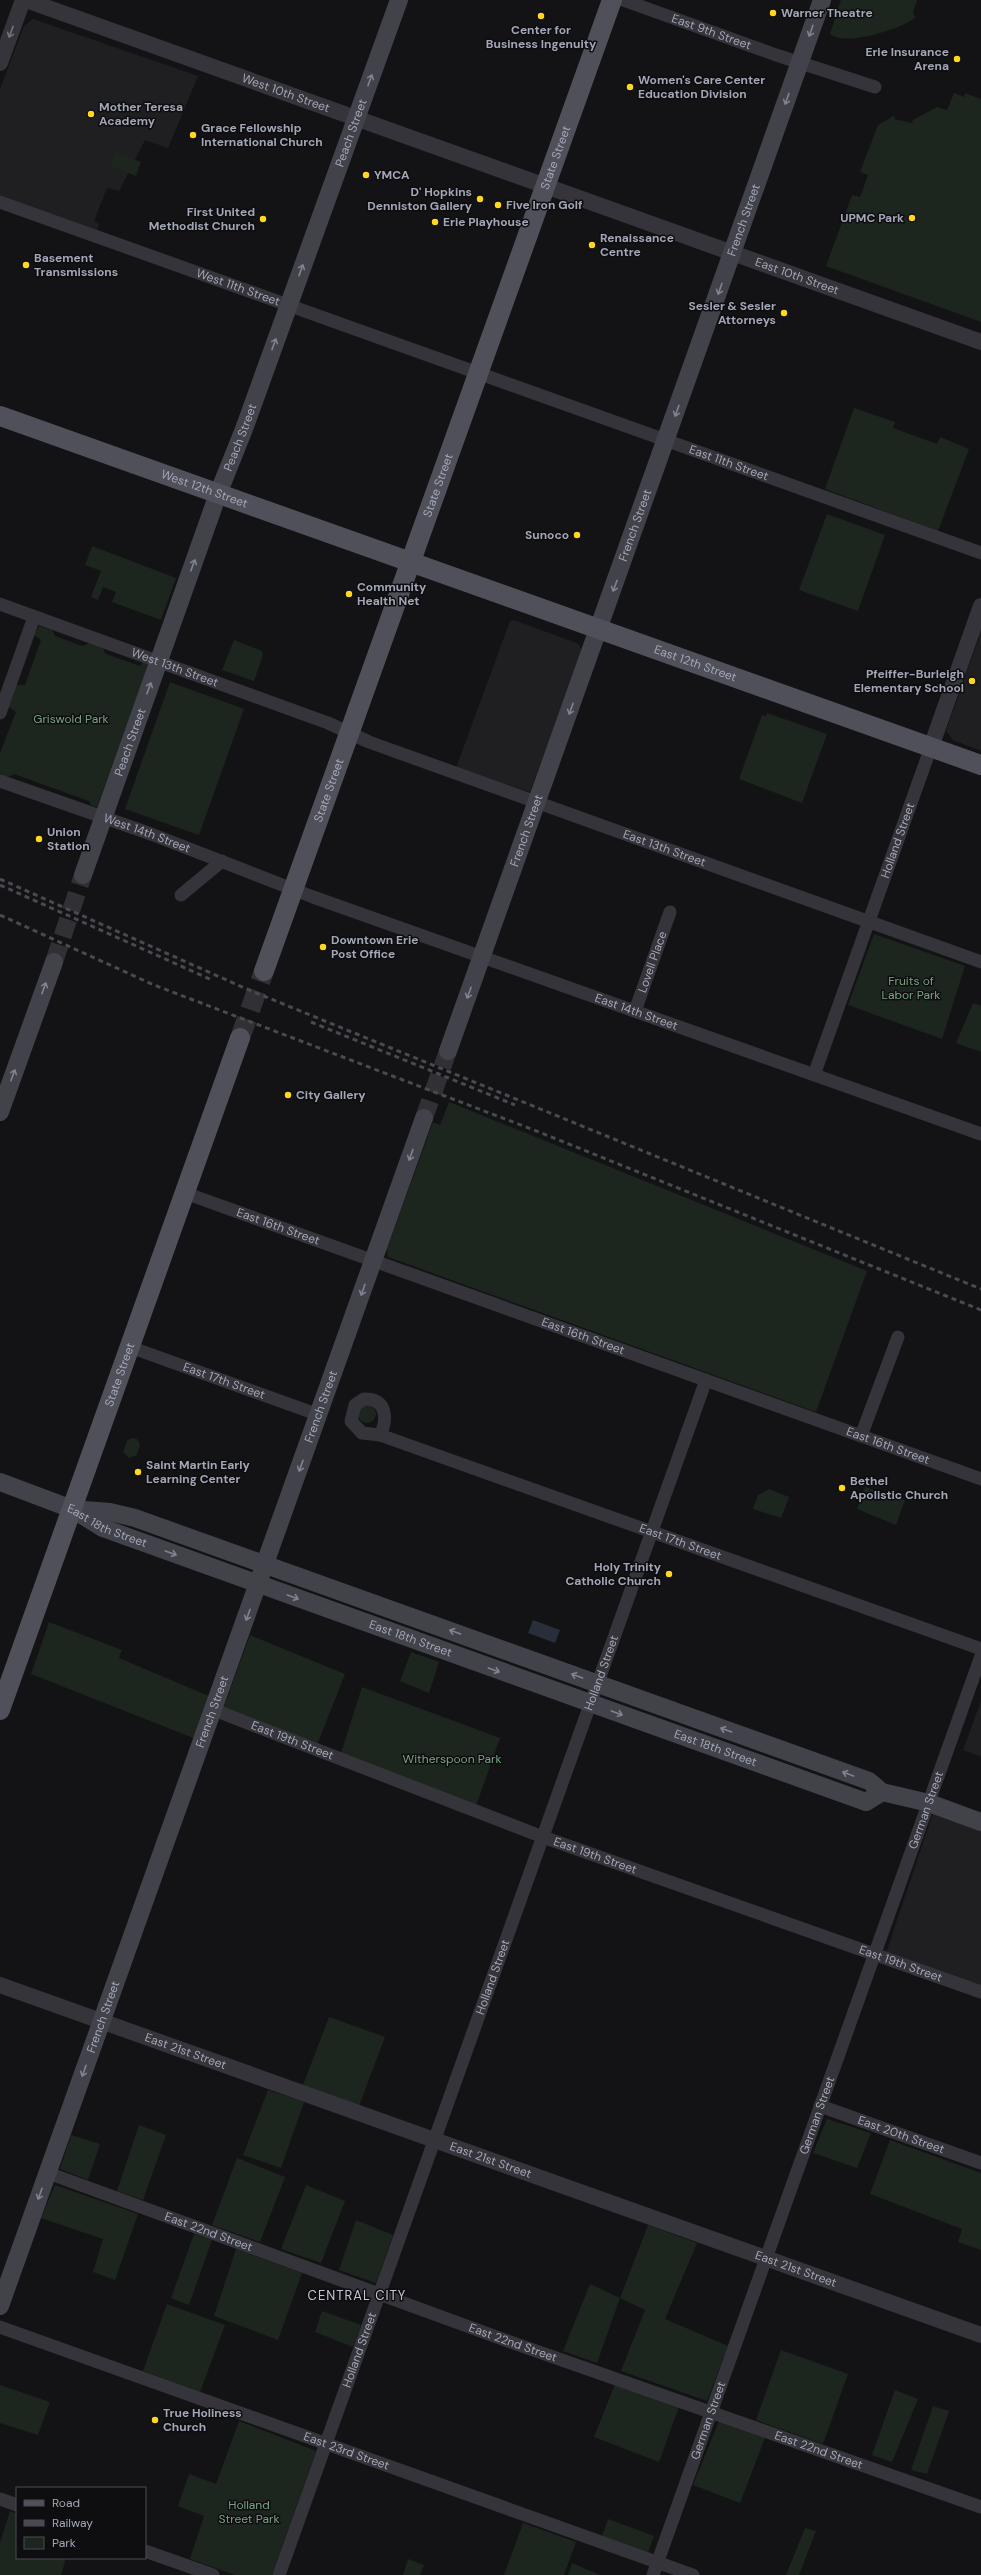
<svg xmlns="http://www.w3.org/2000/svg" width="981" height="2575" font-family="'DM Sans',sans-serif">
  <rect width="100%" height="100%" fill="#131315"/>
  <path fill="#1f1f22" d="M 33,19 L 198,76 L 168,148 L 145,140 L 119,191 L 107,188 L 94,221 L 99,224 L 97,230 L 0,196 L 0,89 L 24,26 Z
    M 514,620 L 579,644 L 582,652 L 530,792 L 456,768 L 510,621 Z
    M 981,632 L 981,751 L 953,740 L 946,731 Z
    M 981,1701 L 981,1757 L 963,1750 Z
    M 938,1798 L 981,1814 L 981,1987 L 886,1953 Z"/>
  <path fill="#1d251f" d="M 841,0 L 917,0 L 913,12 L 915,18 C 900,29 846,47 830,34 Z
    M 954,93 L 964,97 L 965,93 L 981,99 L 981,322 L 826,266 L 852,195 L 860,197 L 868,175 L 860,172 L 878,125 L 895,115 L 894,119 L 912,123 L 913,120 L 937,107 L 947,110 Z
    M 116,152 L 141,162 L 136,176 L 110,166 Z
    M 854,408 L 895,422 L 893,428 L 937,444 L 940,437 L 969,449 L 938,531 L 825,489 Z
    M 827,514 L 885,535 L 858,611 L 799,590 Z
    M 92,546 L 176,578 L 161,620 L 112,602 L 116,592 L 103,587 L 98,600 L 91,597 L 101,571 L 85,565 Z
    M 39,626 L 52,630 L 55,636 L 82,646 L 90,643 L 102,647 L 106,654 L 140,666 L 143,662 L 149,665 L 97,807 L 91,805 L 89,801 L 14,774 L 8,777 L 0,774 L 0,753 L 16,712 L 9,707 L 16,685 L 25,685 L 41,640 L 34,635 Z
    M 234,640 L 262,651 L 263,655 L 254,681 L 222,670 Z
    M 170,682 L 244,709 L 199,835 L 125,809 Z
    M 767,713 L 827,734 L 802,803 L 739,779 L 762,715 L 766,716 Z
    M 874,934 L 965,966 L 942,1039 L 848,1005 Z
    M 973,1003 L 981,1006 L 981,1052 L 956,1043 Z
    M 449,1102 L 867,1271 L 816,1412 L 388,1257 L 387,1249 L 433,1122 L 440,1125 Z
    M358 1414a9 9 0 1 1 18 0a9 9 0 1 1-18 0Z
    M 131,1438 L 137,1439 L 140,1445 L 137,1455 L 129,1458 L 123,1452 L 127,1441 Z
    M 865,1487 L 905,1500 L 896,1525 L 857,1509 Z
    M 769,1489 L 789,1497 L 781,1518 L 753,1509 L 758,1495 Z
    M 49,1622 L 122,1650 L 119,1658 L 211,1697 L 196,1739 L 31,1674 Z
    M 250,1635 L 345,1674 L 317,1745 L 223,1709 Z
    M 411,1652 L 439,1662 L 429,1693 L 400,1681 Z
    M 362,1687 L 500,1738 L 476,1806 L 341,1753 Z
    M 329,2017 L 385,2037 L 359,2106 L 303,2085 Z
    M 268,2090 L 304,2102 L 281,2168 L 243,2155 Z
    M 827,2119 L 871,2133 L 857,2168 L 813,2153 Z
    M 139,2125 L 166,2135 L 143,2200 L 117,2191 Z
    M 71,2135 L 100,2144 L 88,2180 L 60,2169 Z
    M 890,2140 L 981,2173 L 981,2250 L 958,2242 L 962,2229 L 870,2194 Z
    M 237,2158 L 285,2177 L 260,2242 L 212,2225 Z
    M 55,2185 L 138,2214 L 115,2280 L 93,2272 L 103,2239 L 41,2218 Z
    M 306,2185 L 345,2201 L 321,2263 L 281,2249 Z
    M 356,2220 L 393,2235 L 376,2283 L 339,2270 Z
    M 648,2225 L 697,2243 L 665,2319 L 728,2346 L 707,2401 L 621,2371 L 645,2310 L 620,2298 L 597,2363 L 563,2351 L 590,2284 L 620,2298 Z
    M 194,2234 L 212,2240 L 189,2305 L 171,2298 Z
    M 236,2249 L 302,2273 L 278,2340 L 214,2316 Z
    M 167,2304 L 225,2325 L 200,2392 L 143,2371 Z
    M 322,2311 L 361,2325 L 353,2347 L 315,2332 Z
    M 781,2350 L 848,2374 L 823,2444 L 756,2420 Z
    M 615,2384 L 679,2407 L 659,2462 L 594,2437 Z
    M 0,2385 L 50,2402 L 38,2435 L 0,2423 Z
    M 895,2390 L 918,2399 L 892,2462 L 872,2455 Z
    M 933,2406 L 949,2411 L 927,2474 L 911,2470 Z
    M 239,2421 L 316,2451 L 272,2575 L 235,2575 L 190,2559 L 204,2516 L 178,2506 L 189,2474 L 216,2484 Z
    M 719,2421 L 765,2438 L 740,2503 L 693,2485 Z
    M 10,2511 L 17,2514 L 17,2558 L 66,2558 L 61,2575 L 0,2575 L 0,2543 Z
    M 608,2519 L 654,2536 L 648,2552 L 602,2536 Z
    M 523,2523 L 576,2542 L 564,2575 L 504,2575 Z
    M 805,2528 L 816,2531 L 799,2575 L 786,2575 Z
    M 408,2559 L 424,2565 L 420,2575 L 403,2575 Z
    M 572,2563 L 600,2575 L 568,2575 Z"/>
  <path fill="#282f3a" d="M 533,1620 L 560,1630 L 555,1643 L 528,1633 Z"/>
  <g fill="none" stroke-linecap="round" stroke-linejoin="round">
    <path stroke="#303035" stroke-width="18" stroke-dasharray="18 9" stroke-linecap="butt" d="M 54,962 L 83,875
      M 424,1118 L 448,1051"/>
    <path stroke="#303035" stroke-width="20" stroke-dasharray="20 10" stroke-linecap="butt" d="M 240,1038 L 264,971"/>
    <g stroke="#34343a" stroke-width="13">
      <path id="s1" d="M 623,0 L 776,55 L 875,87"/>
      <path id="s2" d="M 0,202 L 981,553"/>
      <path id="s3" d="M 0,604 L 328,723 L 369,742 L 981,962"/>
      <path d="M 0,713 L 34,617"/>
      <path id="s4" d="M 0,781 L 151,834 L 313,897 L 981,1134"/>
      <path d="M 181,895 L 222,861"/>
      <path id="s5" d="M 635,1011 L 670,912"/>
      <path id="s6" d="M 814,1075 L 931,747"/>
      <path id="s7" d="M 185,1193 L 981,1479"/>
      <path id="s8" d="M 130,1347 L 319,1415"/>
      <path d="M 364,1399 C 387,1398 388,1419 380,1435 L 362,1433 L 351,1421 L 355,1405 Z"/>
      <path id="s9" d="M 380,1435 L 981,1649"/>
      <path d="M 861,1436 L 898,1337"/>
      <path id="s10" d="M 214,1710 L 543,1837 L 981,1992"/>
      <path id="s11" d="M 820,2106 L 981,2163"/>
      <path id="s12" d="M 48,2173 L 505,2340 L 981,2507"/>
      <path id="s13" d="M 0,2327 L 693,2575"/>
      <path d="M 0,2499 L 17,2505"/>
      <path d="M 145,2551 L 213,2575"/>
      <path id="s14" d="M 279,2575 L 706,1380"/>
      <path id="s15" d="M 653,2575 L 981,1656"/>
    </g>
    <g stroke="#34343a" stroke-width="16">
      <path id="s16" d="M 26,0 L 981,342"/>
      <path d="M 0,63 L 23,0"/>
      <path d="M 931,747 L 981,606"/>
      <path id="s17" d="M 0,1985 L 981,2335"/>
    </g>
    <g stroke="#41424a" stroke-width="18">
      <path id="s18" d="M 83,875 L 218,494 L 244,429 L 399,0"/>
      <path id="s19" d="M 448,1051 L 822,0"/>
      <path d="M 0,1112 L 54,962"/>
      <path id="s20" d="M 0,1482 L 72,1509 L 103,1528 L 866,1802 L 882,1792"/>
      <path d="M 72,1509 L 110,1512 L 135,1518 L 869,1781 L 882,1792 L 929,1803 L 981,1822"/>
      <path id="s21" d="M 0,2306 L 424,1118"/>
    </g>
    <g stroke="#4f5059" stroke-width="20">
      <path id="s22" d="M 0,416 L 981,765"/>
      <path id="s23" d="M 264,971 L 612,0"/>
      <path id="s24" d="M 0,1710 L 240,1038"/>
    </g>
    <path stroke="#484951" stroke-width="3" stroke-dasharray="5 4" stroke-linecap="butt" d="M 0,879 L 249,990 L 981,1289
      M 0,885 L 212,980
      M 0,915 L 154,985 L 534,1130 L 981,1310
      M 311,1022 L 515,1105"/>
  </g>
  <defs><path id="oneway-shaft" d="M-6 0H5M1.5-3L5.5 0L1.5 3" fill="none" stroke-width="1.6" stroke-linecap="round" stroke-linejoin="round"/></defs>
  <g stroke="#818390">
    <use href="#oneway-shaft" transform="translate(811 31) rotate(109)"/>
    <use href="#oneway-shaft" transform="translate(370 80) rotate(-70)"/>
    <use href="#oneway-shaft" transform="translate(787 99) rotate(109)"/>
    <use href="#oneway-shaft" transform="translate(301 270) rotate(-70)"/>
    <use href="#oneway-shaft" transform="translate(720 289) rotate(109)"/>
    <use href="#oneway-shaft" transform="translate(274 344) rotate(-70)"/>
    <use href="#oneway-shaft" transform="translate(677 411) rotate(109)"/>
    <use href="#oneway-shaft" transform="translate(193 565) rotate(-70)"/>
    <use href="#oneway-shaft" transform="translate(615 586) rotate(110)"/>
    <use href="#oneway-shaft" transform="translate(149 688) rotate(-70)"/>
    <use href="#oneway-shaft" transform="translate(571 709) rotate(110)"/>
    <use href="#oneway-shaft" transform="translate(44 988) rotate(-70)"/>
    <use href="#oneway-shaft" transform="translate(469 993) rotate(110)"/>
    <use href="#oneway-shaft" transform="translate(13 1075) rotate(-70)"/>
    <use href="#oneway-shaft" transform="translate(411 1155) rotate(109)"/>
    <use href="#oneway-shaft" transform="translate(363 1290) rotate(109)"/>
    <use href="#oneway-shaft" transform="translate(301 1466) rotate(110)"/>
    <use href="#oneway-shaft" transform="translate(171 1553) rotate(20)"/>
    <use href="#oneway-shaft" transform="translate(293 1597) rotate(20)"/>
    <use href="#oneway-shaft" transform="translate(248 1615) rotate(110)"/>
    <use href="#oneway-shaft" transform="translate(455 1632) rotate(-160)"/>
    <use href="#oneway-shaft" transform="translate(494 1670) rotate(20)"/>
    <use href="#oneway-shaft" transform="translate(577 1676) rotate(-160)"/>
    <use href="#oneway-shaft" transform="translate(617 1713) rotate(20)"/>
    <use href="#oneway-shaft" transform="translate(726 1730) rotate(-160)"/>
    <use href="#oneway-shaft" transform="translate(848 1774) rotate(-160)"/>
    <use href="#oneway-shaft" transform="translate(84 2071) rotate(110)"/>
    <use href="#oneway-shaft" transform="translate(40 2194) rotate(110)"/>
  </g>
  <use stroke="#71737e" href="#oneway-shaft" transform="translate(11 32) rotate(110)"/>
  <g fill="#ffd721" stroke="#0e0e10" stroke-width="1.5">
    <circle cx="773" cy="13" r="4"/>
    <circle cx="541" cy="16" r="4"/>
    <circle cx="957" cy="59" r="4"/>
    <circle cx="630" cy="87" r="4"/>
    <circle cx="91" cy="114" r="4"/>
    <circle cx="193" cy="135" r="4"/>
    <circle cx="366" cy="175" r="4"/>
    <circle cx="480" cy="199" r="4"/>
    <circle cx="498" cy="205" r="4"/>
    <circle cx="912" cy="218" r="4"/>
    <circle cx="263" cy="219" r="4"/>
    <circle cx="435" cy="222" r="4"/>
    <circle cx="592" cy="245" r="4"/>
    <circle cx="26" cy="265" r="4"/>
    <circle cx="784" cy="313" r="4"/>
    <circle cx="577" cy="535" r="4"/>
    <circle cx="349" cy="594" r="4"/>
    <circle cx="972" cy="681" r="4"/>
    <circle cx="39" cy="839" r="4"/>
    <circle cx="323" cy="947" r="4"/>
    <circle cx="288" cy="1095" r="4"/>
    <circle cx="138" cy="1472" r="4"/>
    <circle cx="842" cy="1488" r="4"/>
    <circle cx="669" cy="1574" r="4"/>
    <circle cx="155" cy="2420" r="4"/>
  </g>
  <g text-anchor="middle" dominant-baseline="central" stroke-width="3" stroke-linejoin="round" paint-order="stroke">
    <g font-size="12" font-weight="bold" fill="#a3a6b6" stroke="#0e0e10" text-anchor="start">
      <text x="781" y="13">Warner Theatre</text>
      <text x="541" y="30" text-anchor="middle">Center for<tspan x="541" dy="14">Business Ingenuity</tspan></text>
      <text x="949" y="52" text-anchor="end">Erie Insurance<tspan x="949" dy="14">Arena</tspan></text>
      <text x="638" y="80">Women's Care Center<tspan x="638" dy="14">Education Division</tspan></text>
      <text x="99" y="107">Mother Teresa<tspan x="99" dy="14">Academy</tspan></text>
      <text x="201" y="128">Grace Fellowship<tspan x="201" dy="14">International Church</tspan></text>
      <text x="374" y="175">YMCA</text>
      <text x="472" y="192" text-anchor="end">D' Hopkins<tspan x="472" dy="14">Denniston Gallery</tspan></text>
      <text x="506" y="205">Five Iron Golf</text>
      <text x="255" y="212" text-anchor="end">First United<tspan x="255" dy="14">Methodist Church</tspan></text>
      <text x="904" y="218" text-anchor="end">UPMC Park</text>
      <text x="443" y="222">Erie Playhouse</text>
      <text x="600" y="238">Renaissance<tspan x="600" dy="14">Centre</tspan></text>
      <text x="34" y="258">Basement<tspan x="34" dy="14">Transmissions</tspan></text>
      <text x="776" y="306" text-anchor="end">Sesler &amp; Sesler<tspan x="776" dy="14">Attorneys</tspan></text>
      <text x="569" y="535" text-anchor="end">Sunoco</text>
      <text x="357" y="587">Community<tspan x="357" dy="14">Health Net</tspan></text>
      <text x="964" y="674" text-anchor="end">Pfeiffer-Burleigh<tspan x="964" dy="14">Elementary School</tspan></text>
      <text x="47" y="832">Union<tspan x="47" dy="14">Station</tspan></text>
      <text x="331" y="940">Downtown Erie<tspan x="331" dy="14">Post Office</tspan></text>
      <text x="296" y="1095">City Gallery</text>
      <text x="146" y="1465">Saint Martin Early<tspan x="146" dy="14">Learning Center</tspan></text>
      <text x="850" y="1481">Bethel<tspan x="850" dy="14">Apolistic Church</tspan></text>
      <text x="661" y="1567" text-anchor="end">Holy Trinity<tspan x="661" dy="14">Catholic Church</tspan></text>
      <text x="163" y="2413">True Holiness<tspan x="163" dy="14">Church</tspan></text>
    </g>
    <g font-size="12" fill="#a3a6b6" stroke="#0e0e10">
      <text stroke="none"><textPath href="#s1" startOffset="94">East 9th Street</textPath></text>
      <text stroke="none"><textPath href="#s16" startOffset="276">West 10th Street</textPath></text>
      <text stroke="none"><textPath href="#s18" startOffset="789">Peach Street</textPath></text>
      <text stroke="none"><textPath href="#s23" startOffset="864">State Street</textPath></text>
      <text stroke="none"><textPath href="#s19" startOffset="882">French Street</textPath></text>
      <text stroke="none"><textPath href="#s16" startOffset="819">East 10th Street</textPath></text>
      <text stroke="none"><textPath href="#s2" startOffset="253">West 11th Street</textPath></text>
      <text stroke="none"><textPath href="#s18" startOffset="465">Peach Street</textPath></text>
      <text stroke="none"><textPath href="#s2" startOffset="774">East 11th Street</textPath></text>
      <text stroke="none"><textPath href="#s23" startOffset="516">State Street</textPath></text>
      <text stroke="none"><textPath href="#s22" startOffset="217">West 12th Street</textPath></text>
      <text stroke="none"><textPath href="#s19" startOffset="558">French Street</textPath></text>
      <text stroke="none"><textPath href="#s22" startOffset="738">East 12th Street</textPath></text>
      <text stroke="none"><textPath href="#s3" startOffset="186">West 13th Street</textPath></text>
      <text stroke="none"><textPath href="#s18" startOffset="141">Peach Street</textPath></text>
      <text stroke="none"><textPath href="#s23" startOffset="192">State Street</textPath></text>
      <text stroke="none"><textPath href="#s19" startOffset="234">French Street</textPath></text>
      <text stroke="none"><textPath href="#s4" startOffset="156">West 14th Street</textPath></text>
      <text stroke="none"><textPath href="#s6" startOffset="249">Holland Street</textPath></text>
      <text stroke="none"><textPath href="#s3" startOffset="708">East 13th Street</textPath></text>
      <text stroke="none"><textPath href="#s5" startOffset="52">Lovell Place</textPath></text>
      <text stroke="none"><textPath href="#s4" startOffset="677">East 14th Street</textPath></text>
      <text stroke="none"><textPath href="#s7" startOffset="99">East 16th Street</textPath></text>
      <text stroke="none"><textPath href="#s7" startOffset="423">East 16th Street</textPath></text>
      <text stroke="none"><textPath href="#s24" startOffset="356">State Street</textPath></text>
      <text stroke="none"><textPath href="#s8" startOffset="100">East 17th Street</textPath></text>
      <text stroke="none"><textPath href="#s21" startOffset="955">French Street</textPath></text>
      <text stroke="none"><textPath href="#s7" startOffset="747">East 16th Street</textPath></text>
      <text stroke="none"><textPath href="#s20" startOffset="116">East 18th Street</textPath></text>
      <text stroke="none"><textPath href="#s9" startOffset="319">East 17th Street</textPath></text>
      <text stroke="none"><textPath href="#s20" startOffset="440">East 18th Street</textPath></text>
      <text stroke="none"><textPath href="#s14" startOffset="958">Holland Street</textPath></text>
      <text stroke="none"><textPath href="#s21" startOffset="631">French Street</textPath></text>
      <text stroke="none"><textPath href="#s10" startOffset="84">East 19th Street</textPath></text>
      <text stroke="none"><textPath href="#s20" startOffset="764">East 18th Street</textPath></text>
      <text stroke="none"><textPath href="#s15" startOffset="812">German Street</textPath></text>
      <text stroke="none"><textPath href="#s10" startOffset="408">East 19th Street</textPath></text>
      <text stroke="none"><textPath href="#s10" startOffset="732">East 19th Street</textPath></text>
      <text stroke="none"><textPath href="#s14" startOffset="635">Holland Street</textPath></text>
      <text stroke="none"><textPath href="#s21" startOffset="307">French Street</textPath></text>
      <text stroke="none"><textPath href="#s17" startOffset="197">East 21st Street</textPath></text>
      <text stroke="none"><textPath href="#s15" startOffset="488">German Street</textPath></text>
      <text stroke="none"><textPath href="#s11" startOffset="86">East 20th Street</textPath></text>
      <text stroke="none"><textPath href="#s17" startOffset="521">East 21st Street</textPath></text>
      <text stroke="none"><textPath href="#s12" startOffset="171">East 22nd Street</textPath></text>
      <text stroke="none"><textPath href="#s17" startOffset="845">East 21st Street</textPath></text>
      <text stroke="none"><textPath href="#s12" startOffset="495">East 22nd Street</textPath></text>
      <text stroke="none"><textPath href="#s14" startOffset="239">Holland Street</textPath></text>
      <text stroke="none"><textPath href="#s15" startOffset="164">German Street</textPath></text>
      <text stroke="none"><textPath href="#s13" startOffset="368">East 23rd Street</textPath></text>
      <text stroke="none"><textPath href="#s12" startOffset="819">East 22nd Street</textPath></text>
    </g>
    <g font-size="12" fill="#79a382" stroke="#0e0e10">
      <text x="71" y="719">Griswold Park</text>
      <text x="911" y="981">Fruits of<tspan x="911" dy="14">Labor Park</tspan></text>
      <text x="452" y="1759">Witherspoon Park</text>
      <text x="249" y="2505">Holland<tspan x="249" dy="14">Street Park</tspan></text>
    </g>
    <g font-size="13" letter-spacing="1" fill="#c5c6d2" stroke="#0e0e10">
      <text x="357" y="2295">CENTRAL CITY</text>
    </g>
  </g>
  <rect x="16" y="2487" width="130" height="72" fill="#0e0e10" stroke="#4a4b52"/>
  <rect x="24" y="2500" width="20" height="6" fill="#4f5059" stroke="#4a4b52"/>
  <text x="52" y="2507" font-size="12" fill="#a3a6b6">Road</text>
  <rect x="24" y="2520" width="20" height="6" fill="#484951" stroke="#4a4b52"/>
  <text x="52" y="2527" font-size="12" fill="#a3a6b6">Railway</text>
  <rect x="24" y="2537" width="20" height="12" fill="#1d251f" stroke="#4a4b52"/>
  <text x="52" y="2547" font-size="12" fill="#a3a6b6">Park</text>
</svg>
